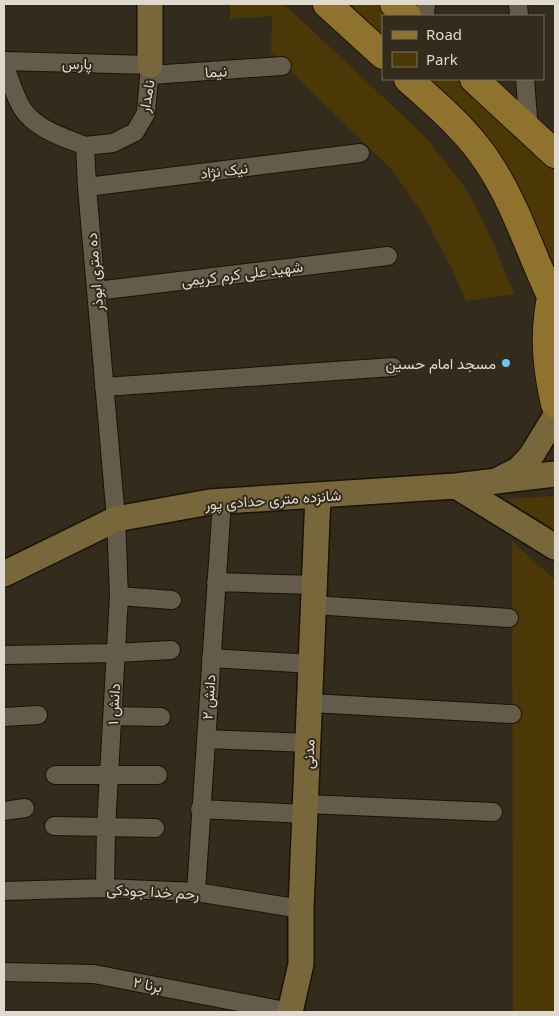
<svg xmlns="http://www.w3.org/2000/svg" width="559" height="1016" font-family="'Noto Sans',Vazirmatn,sans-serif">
  <rect width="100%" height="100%" fill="#332b1b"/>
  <path fill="#4c3806" d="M 230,4 L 284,4 L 399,112 L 426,138 L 442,158 L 463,185 L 476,207 L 495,246 L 514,294 L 466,301 L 453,271 L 422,212 L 391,169 L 271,52 L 272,16 L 230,19 Z
    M 343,4 L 377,4 L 390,16 L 383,16 L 383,41 Z
    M 424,79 L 458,79 L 555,168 L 555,266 L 523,196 L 498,153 Z
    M 555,496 L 555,530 L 506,499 Z
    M 512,541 L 555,580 L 555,1012 L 513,1012 Z"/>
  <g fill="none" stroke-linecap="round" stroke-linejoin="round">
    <g stroke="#1b1305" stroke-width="20">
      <path id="street" d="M 518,4 L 519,16
        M 425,16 L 426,4
        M 4,61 L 150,65 L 146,113 L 135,132 L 113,143 L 85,146
        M 4,65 C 10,79 14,95 22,108 C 35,129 63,137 85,146 L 87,187 L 116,519 L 119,596 L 106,828 L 105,888
        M 151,75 L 282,66
        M 525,79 L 529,131
        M 87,187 L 360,153
        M 96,291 L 388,256
        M 104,387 L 393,367
        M 216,582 L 315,585
        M 119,596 L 172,600
        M 314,605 L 509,618
        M 4,655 L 116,653 L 171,650
        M 211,658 L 312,664
        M 310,703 L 512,714
        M 113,716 L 161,717
        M 4,717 L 38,715
        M 206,739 L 309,743
        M 55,775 L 158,775
        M 306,804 L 493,812
        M 200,809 L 305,814
        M 4,811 L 25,808
        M 54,826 L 155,828
        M 4,891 L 105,888 L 196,892 L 301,909
        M 196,892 L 222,502
        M 4,972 L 94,974 L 290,1012"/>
    </g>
    <g stroke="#1b1305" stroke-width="28">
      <path id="secondary" d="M 150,4 L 150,65
        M 500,479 L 518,470 L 531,456 L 555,417
        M 456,486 L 555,547
        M 4,574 L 116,519 L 210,502 L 456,486 L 555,474
        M 290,1012 L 301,964 L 301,909 L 318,495"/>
    </g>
    <g stroke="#1b1305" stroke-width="30">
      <path id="primary" d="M 327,4 L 383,55
        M 394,4 L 407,16
        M 408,79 C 437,105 468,131 489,164 C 516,205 530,252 551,296
        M 474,79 L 555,154
        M 555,281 C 543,324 545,361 555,404"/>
    </g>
    <use href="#street" stroke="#645b4a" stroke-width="18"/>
    <use href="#secondary" stroke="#79673c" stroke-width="25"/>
    <use href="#primary" stroke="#8f722e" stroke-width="28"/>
  </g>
  <circle fill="#6cc3f2" stroke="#332b1b" stroke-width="2" cx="506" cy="363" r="5"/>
  <g text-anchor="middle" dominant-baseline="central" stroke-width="4" stroke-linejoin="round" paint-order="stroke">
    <g font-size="15" fill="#dfdad0" stroke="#332b1b">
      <text transform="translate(77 63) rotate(1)">پارس</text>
      <text transform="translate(216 71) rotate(-4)">نیما</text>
      <text transform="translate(146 96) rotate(-80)">نامدار</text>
      <text transform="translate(224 170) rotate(-7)">نیک نژاد</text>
      <text transform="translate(94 272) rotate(-95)">ده متری ابوذر</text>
      <text transform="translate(242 273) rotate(-7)">شهید علی کرم کریمی</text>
      <text transform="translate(273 499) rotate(-4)">شانزده متری حدادی پور</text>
      <text transform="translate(208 697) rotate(-86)">دانش ۲</text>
      <text transform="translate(113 704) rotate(-87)">دانش ۱</text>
      <text transform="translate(308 754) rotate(-88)">مدنی</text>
      <text transform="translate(153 891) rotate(3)">رحم خدا جودکی</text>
      <text transform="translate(148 984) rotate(11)">برنا ۲</text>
    </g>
    <g font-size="15" fill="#dfdad0" stroke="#332b1b" text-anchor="end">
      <text x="496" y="363">مسجد امام حسین</text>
    </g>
  </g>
  <rect width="559" height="1016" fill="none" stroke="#dfdad0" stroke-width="10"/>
  <rect x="382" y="15" width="162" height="65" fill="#332b1b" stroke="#787163"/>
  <rect x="392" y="31" width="25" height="8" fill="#8f722e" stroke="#787163"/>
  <text x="426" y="40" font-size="15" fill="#dfdad0">Road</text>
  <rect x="392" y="52" width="25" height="15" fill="#4c3806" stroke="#787163"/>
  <text x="426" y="65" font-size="15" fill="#dfdad0">Park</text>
</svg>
